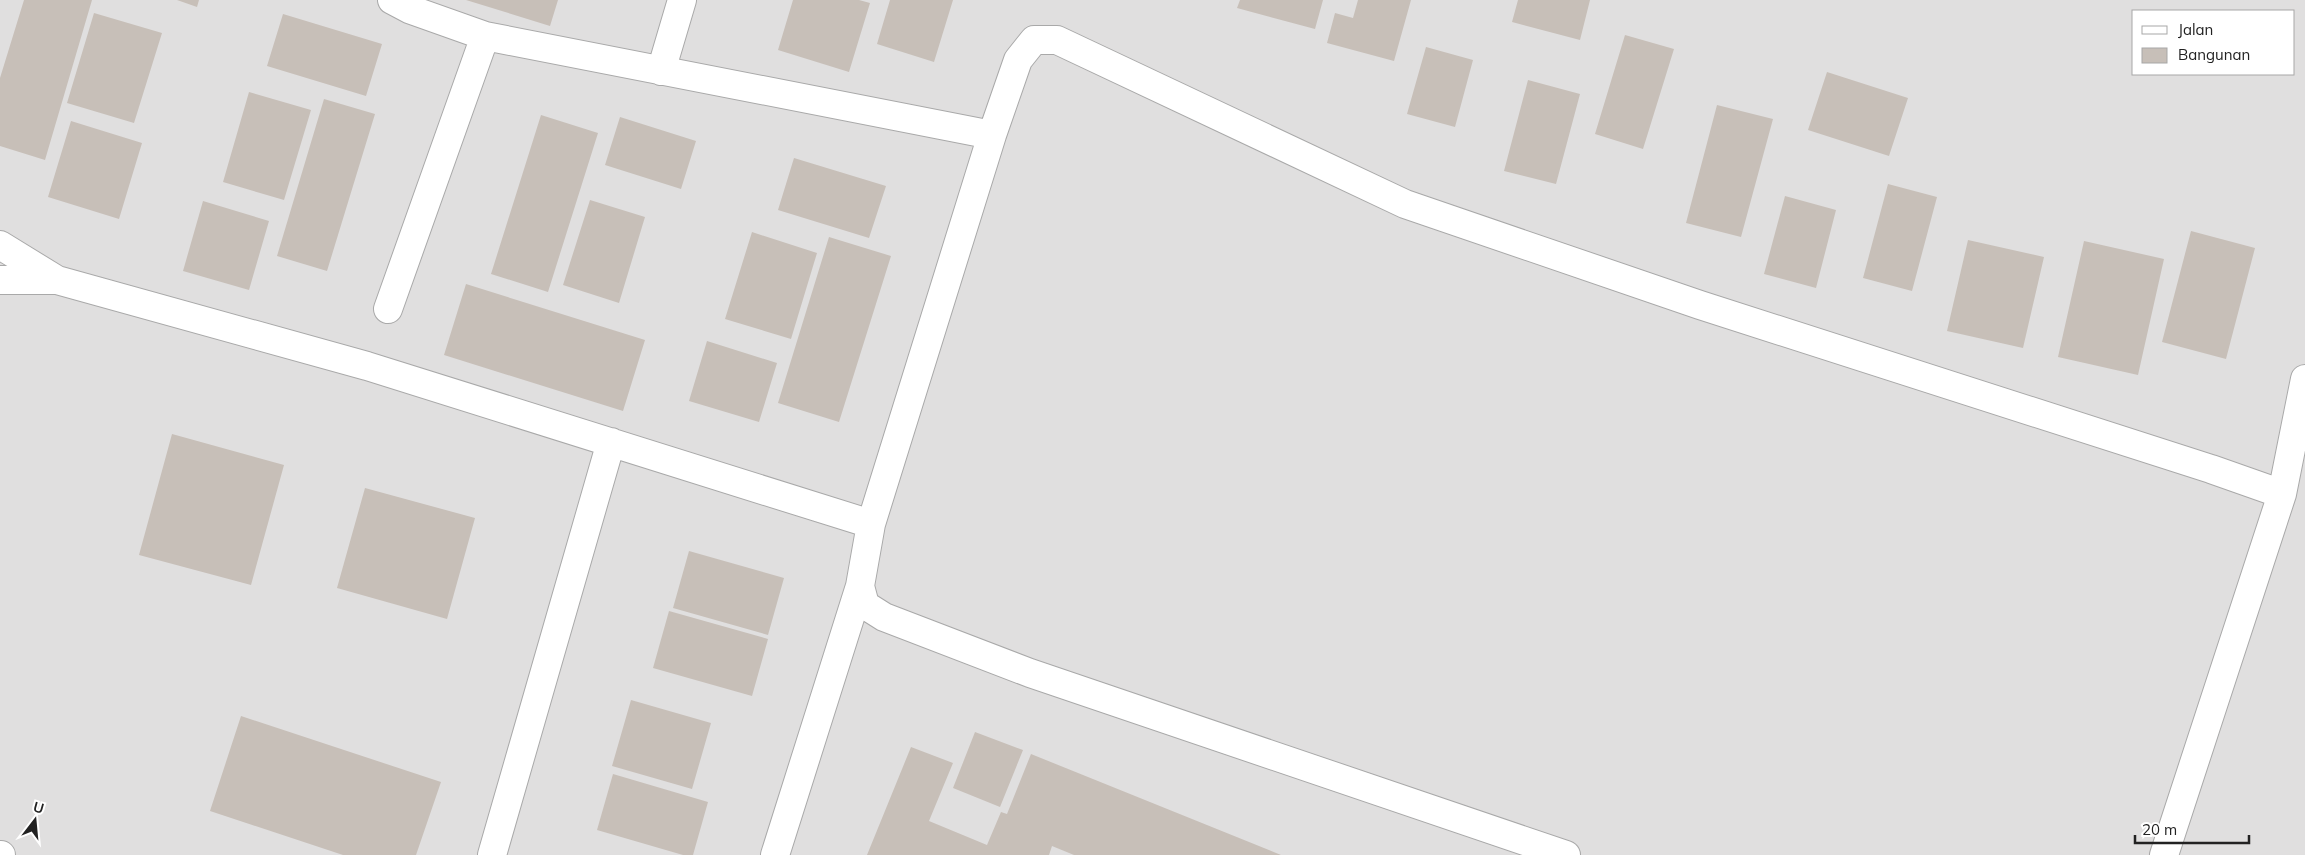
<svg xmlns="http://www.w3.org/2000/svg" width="2305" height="855" font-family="Mulish,sans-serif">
  <rect width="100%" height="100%" fill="#f2efe9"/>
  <path fill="#e0dfdf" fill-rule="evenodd" d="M 0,0 L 2305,0 L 2305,855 L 0,855 ZM 2134,11 L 2294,11 L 2294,74 L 2134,74 Z"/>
  <path fill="#c7bfb8" d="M 24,0 L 92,0 L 45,160 L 0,146 L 0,78 Z
    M 177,0 L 199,0 L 197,7 Z
    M 466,0 L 558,0 L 550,26 Z
    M 793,0 L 859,0 L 870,3 L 849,72 L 778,50 Z
    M 890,0 L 953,0 L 934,62 L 877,44 Z
    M 1240,0 L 1323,0 L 1315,29 L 1237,8 Z
    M 1358,0 L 1411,0 L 1394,61 L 1327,43 L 1335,13 L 1353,18 Z
    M 1518,0 L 1590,0 L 1580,40 L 1512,22 Z
    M 94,13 L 162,33 L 134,123 L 67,103 Z
    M 283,14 L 382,44 L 366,96 L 267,66 Z
    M 1625,35 L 1674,49 L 1643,149 L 1595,134 Z
    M 1426,47 L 1473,60 L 1455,127 L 1407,114 Z
    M 1827,72 L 1908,98 L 1889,156 L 1808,130 Z
    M 1528,80 L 1580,94 L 1556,184 L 1504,171 Z
    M 249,92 L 311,110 L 284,200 L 223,182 Z
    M 324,99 L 375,114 L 327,271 L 277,256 Z
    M 1717,105 L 1773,119 L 1741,237 L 1686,223 Z
    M 541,115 L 598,133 L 548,292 L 491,274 Z
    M 620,117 L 696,141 L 681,189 L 605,165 Z
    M 71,121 L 142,143 L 119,219 L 48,197 Z
    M 794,158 L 886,186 L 869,238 L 778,210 Z
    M 1888,184 L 1937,197 L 1912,291 L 1863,278 Z
    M 1785,196 L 1836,210 L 1816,288 L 1764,274 Z
    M 590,200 L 645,217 L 619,303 L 563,285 Z
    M 203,201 L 269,221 L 249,290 L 183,271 Z
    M 2191,231 L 2255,248 L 2226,359 L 2162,342 Z
    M 752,232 L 817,253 L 791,339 L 725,319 Z
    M 829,237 L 891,256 L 839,422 L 778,403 Z
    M 1968,240 L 2044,257 L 2023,348 L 1947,331 Z
    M 2084,241 L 2164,259 L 2138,375 L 2058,357 Z
    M 466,284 L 645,340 L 623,411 L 444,355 Z
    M 707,341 L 777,363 L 759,422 L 689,401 Z
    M 172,434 L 284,465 L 251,585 L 139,555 Z
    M 365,488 L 475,518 L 447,619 L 337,588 Z
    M 689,551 L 784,578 L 768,635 L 673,608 Z
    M 669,611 L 768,639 L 752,696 L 653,668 Z
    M 631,700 L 711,723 L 692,789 L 612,766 Z
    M 241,716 L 441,782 L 416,855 L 343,855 L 210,811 Z
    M 975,732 L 1023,750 L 1000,807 L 953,788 Z
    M 911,747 L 953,763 L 929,821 L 987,845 L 1001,812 L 1007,814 L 1031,754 L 1281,855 L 1074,855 L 1052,846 L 1049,855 L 867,855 Z
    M 613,774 L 708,802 L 693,855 L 683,855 L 597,830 Z"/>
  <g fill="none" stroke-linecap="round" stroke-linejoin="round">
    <g stroke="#a9a9a9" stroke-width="30">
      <path id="minor" d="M 392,0 L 409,9 L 485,36 L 992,135 L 1018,60 L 1034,40 L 1057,40 L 1405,204 L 1700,305 L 2211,469 L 2282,494
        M 661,71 L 682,0
        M 992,135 L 871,524 L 860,586 L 865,605 L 884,617 L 1030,673 L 1566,855
        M 0,245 L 57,280
        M 0,280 L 57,280 L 367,366 L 871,524
        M 388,309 L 485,36
        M 0,855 L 1,855
        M 492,855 L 611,442
        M 775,855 L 860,586
        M 2164,855 L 2282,494 L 2305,379"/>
    </g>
    <use href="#minor" stroke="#fff" stroke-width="28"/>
  </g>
  <rect x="2132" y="10" width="162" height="65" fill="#ffffff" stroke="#a7a7a7"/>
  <rect x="2142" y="26" width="25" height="8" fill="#ffffff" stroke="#a7a7a7"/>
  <text x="2178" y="35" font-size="15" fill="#222222">Jalan</text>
  <rect x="2142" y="48" width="25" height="15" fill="#c7bfb8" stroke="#a7a7a7"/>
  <text x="2178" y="60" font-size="15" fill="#222222">Bangunan</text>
  <g transform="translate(35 820) rotate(16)" stroke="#ffffff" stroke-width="4" paint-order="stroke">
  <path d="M0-4L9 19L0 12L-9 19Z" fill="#222222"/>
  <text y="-8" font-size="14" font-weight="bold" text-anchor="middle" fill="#222222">U</text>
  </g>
  <path d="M2135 835v8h114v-8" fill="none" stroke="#222222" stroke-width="2.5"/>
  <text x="2142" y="835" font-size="15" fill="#222222" stroke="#ffffff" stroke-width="4" paint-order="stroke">20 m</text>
</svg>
